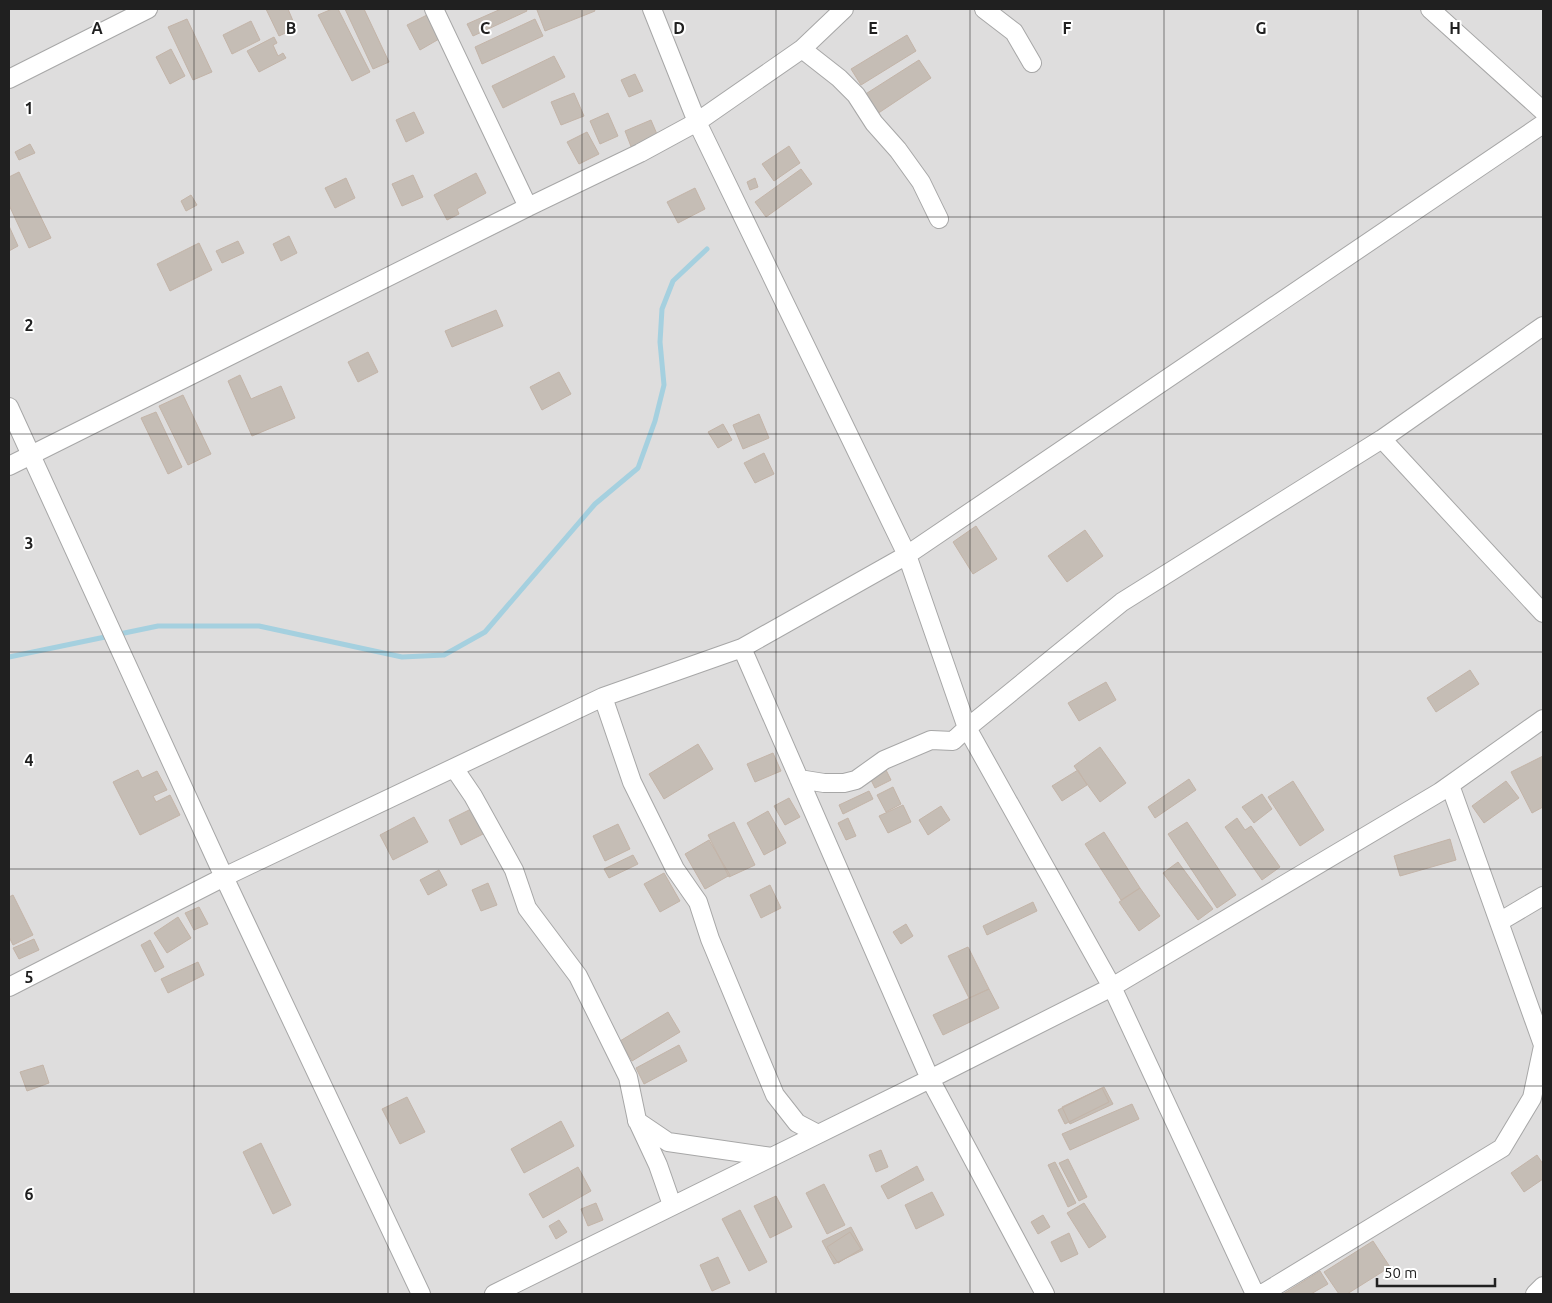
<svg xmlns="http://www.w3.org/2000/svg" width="1552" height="1303" font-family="Ubuntu,sans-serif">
  <rect width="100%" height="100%" fill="#f0ede6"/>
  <path fill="#dedddd" d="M 9,9 L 1543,9 L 1543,1294 L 9,1294 Z"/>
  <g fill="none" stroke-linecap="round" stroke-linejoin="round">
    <path stroke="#a5d0df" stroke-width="5" d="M 9,657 L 158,626 L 259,626 L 402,657 L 444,655 L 485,632 L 595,504 L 638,468 L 655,421 L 664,385 L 660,342 L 662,309 L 673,281 L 707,249"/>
  </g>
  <path fill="#c5bdb5" stroke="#c3b4a8" d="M 266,9 L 288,9 L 296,28 L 279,36 Z
    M 332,9 L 338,9 L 370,72 L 352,81 L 318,15 Z
    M 345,9 L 364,9 L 389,62 L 373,69 Z
    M 501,9 L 526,9 L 527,11 L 473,36 L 467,24 Z
    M 540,9 L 594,9 L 595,11 L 545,31 L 537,10 Z
    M 427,15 L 439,39 L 420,50 L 407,25 Z
    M 187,19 L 212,72 L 193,80 L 168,27 Z
    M 535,19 L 543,36 L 482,64 L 475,47 Z
    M 251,21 L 260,40 L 232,54 L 223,35 Z
    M 907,35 L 916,51 L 861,85 L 851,69 Z
    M 274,37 L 277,43 L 273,45 L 278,56 L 283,53 L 286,58 L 259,72 L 247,51 Z
    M 171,49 L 185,76 L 170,84 L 156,57 Z
    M 554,56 L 565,77 L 503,108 L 492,86 Z
    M 919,60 L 931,78 L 877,114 L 864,95 Z
    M 635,74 L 643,91 L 629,97 L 621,80 Z
    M 574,93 L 584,116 L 561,125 L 551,102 Z
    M 414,112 L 424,133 L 406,142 L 396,120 Z
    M 608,113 L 618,136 L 600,144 L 590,121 Z
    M 651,120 L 659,139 L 632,149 L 625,131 Z
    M 587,132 L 599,154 L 579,164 L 567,142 Z
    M 30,144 L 35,153 L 19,160 L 15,152 Z
    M 789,146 L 800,163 L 774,181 L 762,164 Z
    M 801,169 L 812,184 L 766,217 L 755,202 Z
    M 19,172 L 51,238 L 29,248 L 9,205 L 9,177 Z
    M 476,173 L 486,193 L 457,209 L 459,214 L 447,220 L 434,195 Z
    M 413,175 L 423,197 L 402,206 L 392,184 Z
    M 346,178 L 355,198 L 335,208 L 325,188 Z
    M 755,178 L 758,187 L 750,190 L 747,182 Z
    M 695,188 L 705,209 L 678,223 L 667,202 Z
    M 191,195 L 197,205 L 186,211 L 181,201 Z
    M 9,226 L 18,246 L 9,251 Z
    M 289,236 L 297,253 L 281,261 L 273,244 Z
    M 238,241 L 244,253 L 222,263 L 216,251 Z
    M 199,243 L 212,270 L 170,291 L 157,264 Z
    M 496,310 L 503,326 L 452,347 L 445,331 Z
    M 368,352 L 378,372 L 358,382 L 348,362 Z
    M 559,372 L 571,394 L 542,410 L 530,387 Z
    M 240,375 L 251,399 L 281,386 L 295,418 L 252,436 L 228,381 Z
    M 183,395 L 211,454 L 188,465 L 159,406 Z
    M 156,412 L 182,467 L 168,474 L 141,418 Z
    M 759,414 L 769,438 L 743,449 L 733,425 Z
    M 723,424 L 732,440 L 718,448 L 708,432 Z
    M 764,453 L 774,474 L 755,483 L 744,463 Z
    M 976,526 L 997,559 L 973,574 L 953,542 Z
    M 1085,530 L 1103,556 L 1067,582 L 1048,556 Z
    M 1470,670 L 1479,684 L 1436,712 L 1427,698 Z
    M 1106,682 L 1116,700 L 1079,721 L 1068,703 Z
    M 698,744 L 713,769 L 664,799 L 649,774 Z
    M 1100,747 L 1126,783 L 1100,802 L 1074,766 Z
    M 773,753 L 781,771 L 755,782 L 747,764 Z
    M 1543,756 L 1543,807 L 1532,813 L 1511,772 Z
    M 138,770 L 142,778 L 157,771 L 167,790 L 153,796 L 156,802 L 170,795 L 180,815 L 140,835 L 113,782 Z
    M 886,770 L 891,780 L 875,788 L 870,778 Z
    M 1078,770 L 1087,785 L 1062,801 L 1052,786 Z
    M 1189,779 L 1196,790 L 1155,818 L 1148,807 Z
    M 1293,781 L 1324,830 L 1300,846 L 1268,797 Z
    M 1506,781 L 1519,798 L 1484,823 L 1472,806 Z
    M 893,787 L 901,804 L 886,812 L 877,795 Z
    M 869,791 L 873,799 L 843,814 L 839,805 Z
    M 1262,794 L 1272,809 L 1254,823 L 1242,807 Z
    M 789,798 L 800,817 L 785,825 L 774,806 Z
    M 903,805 L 911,822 L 888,833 L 879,816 Z
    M 941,806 L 950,820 L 928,835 L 919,820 Z
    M 471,809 L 483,834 L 461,845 L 449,820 Z
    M 768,811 L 786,843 L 764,855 L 747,823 Z
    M 414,817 L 428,842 L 393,860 L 380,835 Z
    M 848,818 L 856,836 L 846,840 L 838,823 Z
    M 1237,818 L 1245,830 L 1251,826 L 1280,867 L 1262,880 L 1225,827 Z
    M 734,822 L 755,865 L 729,877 L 708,835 Z
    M 1187,822 L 1236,895 L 1217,908 L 1168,834 Z
    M 618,824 L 630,849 L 605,861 L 593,836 Z
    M 1104,832 L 1140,888 L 1121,900 L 1085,844 Z
    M 1450,839 L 1456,860 L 1400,876 L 1394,856 Z
    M 709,840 L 730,875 L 705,889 L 685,854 Z
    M 633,855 L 638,864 L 609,878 L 604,869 Z
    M 1178,862 L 1213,909 L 1198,920 L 1163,873 Z
    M 439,870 L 447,885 L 428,895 L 420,880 Z
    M 664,873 L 680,901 L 660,912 L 644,884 Z
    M 488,883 L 497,905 L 481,911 L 472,890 Z
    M 770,885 L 781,908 L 761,918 L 750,895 Z
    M 1140,888 L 1160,916 L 1139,931 L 1119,902 Z
    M 13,895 L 33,935 L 13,945 L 9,937 L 9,897 Z
    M 1033,902 L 1037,911 L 987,935 L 983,926 Z
    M 199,907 L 208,924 L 194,930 L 185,913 Z
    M 178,917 L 191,938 L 167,953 L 154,933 Z
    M 906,924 L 913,936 L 901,944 L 893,932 Z
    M 34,939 L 39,950 L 19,959 L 13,948 Z
    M 150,940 L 164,967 L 155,972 L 141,945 Z
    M 968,947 L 989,989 L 969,998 L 948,956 Z
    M 198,962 L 204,975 L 168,993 L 161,979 Z
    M 989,989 L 999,1008 L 943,1035 L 933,1015 Z
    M 668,1012 L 680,1032 L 632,1061 L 620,1041 Z
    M 679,1045 L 687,1061 L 644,1084 L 636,1068 Z
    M 43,1065 L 49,1083 L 27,1091 L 20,1072 Z
    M 1104,1087 L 1113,1104 L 1070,1124 L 1062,1107 Z
    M 1102,1088 L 1109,1102 L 1065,1124 L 1058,1110 Z
    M 407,1097 L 425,1132 L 400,1144 L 382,1109 Z
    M 1132,1104 L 1139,1119 L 1070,1150 L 1062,1134 Z
    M 561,1121 L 574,1146 L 524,1173 L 511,1149 Z
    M 261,1143 L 291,1205 L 273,1214 L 243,1152 Z
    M 881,1150 L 888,1167 L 876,1172 L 869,1155 Z
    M 1537,1155 L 1543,1164 L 1543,1179 L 1524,1192 L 1511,1173 Z
    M 1068,1159 L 1087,1197 L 1079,1201 L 1059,1163 Z
    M 1055,1162 L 1076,1203 L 1068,1207 L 1048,1165 Z
    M 917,1166 L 924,1180 L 888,1199 L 881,1186 Z
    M 578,1167 L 591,1191 L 543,1218 L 529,1194 Z
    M 824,1184 L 845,1225 L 827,1234 L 806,1193 Z
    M 932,1192 L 944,1215 L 916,1229 L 905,1205 Z
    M 776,1196 L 792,1227 L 770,1238 L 754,1206 Z
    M 596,1203 L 603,1220 L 588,1226 L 581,1209 Z
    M 1084,1203 L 1106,1237 L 1089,1248 L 1067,1213 Z
    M 740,1210 L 767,1262 L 749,1271 L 722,1219 Z
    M 1043,1215 L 1050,1227 L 1038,1234 L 1031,1222 Z
    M 559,1220 L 567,1232 L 556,1239 L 549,1226 Z
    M 851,1227 L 863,1250 L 834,1264 L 822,1241 Z
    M 850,1232 L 861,1249 L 838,1263 L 827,1247 Z
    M 1069,1233 L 1078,1254 L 1061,1262 L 1051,1242 Z
    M 1373,1241 L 1390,1267 L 1347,1294 L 1339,1294 L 1324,1272 Z
    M 718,1257 L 730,1283 L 712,1291 L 700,1265 Z
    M 1320,1271 L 1328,1284 L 1311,1294 L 1283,1294 Z"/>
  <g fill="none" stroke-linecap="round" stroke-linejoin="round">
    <g stroke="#a7a7a7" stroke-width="20">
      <path id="street" d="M 434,9 L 528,207 L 640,153 L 697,122 L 802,49 L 844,9
        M 652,9 L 697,122 L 907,555 L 967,728 L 1112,987 L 1255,1294
        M 984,9 L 1014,32 L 1032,63
        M 1430,9 L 1543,111
        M 802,49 L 839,78 L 856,95 L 874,123 L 898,150 L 921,182 L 939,219
        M 9,79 L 148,9
        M 9,407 L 224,877 L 421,1294
        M 1382,439 L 1543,613
        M 9,466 L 528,207
        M 742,648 L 930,1079 L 1045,1294
        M 603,697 L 632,782 L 675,869 L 698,902 L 710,939 L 775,1095 L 797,1123 L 818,1134
        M 454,768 L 473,796 L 514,870 L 527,908 L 578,976 L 628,1077 L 637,1120 L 658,1165 L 672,1205
        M 799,779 L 824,783 L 844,783 L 856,780 L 884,760 L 931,740 L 953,741 L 967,728 L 1122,602 L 1382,439 L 1543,326
        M 1450,785 L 1543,1045
        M 1499,922 L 1543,896
        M 9,987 L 224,877 L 603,697 L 742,648 L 907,555 L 1543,124
        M 637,1121 L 668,1142 L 772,1157
        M 494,1294 L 930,1079 L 1112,987 L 1440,792 L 1543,719
        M 1262,1294 L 1502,1148 L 1532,1098 L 1543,1046
        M 1535,1294 L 1543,1286"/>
    </g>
    <use href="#street" stroke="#fff" stroke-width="18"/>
  </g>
  <path fill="none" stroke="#202020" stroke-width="1" stroke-opacity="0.55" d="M 194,9 L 194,1294M 388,9 L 388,1294M 582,9 L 582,1294M 776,9 L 776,1294M 970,9 L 970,1294M 1164,9 L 1164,1294M 1358,9 L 1358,1294M 9,217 L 1543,217M 9,434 L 1543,434M 9,652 L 1543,652M 9,869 L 1543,869M 9,1086 L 1543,1086"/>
  <g font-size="16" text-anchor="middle" font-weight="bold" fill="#202020" stroke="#fff" stroke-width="4" stroke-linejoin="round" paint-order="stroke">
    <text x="97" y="34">A</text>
    <text x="291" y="34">B</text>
    <text x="485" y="34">C</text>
    <text x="679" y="34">D</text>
    <text x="873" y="34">E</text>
    <text x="1067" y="34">F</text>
    <text x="1261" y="34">G</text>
    <text x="1455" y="34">H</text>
    <text x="29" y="114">1</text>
    <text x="29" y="331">2</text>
    <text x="29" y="549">3</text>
    <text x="29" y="766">4</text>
    <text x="29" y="983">5</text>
    <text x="29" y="1200">6</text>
  </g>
  <rect width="1552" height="1303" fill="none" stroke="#202020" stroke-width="20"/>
  <path d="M1377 1278v8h118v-8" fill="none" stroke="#202020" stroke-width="2.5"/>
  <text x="1384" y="1278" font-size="15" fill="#202020" stroke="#ffffff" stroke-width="4" paint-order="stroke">50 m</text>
</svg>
